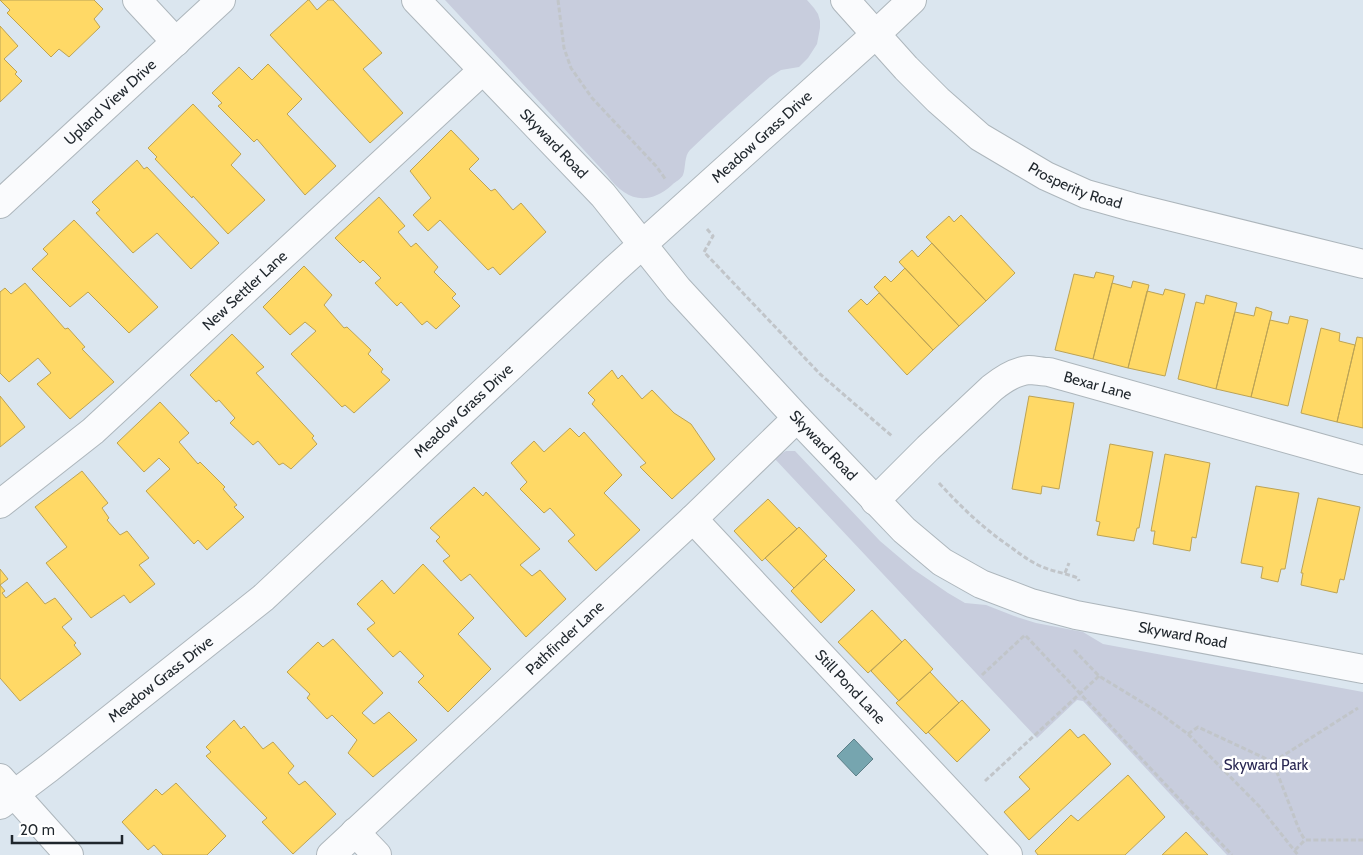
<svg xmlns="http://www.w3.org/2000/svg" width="1363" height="855" font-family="Cabin,sans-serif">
  <rect width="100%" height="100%" fill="#dbe6ef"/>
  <path fill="#c8cddd" d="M 445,0 L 807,0 L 814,8 L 818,14 L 820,21 L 820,28 L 817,44 L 808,58 L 799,67 L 781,70 L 770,77 C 743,101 716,125 690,150 C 684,156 686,167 683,175 C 681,179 675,182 672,185 C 647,207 625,200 607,175 Z
    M 786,451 L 795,451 L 880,541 L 913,569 L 948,593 L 965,603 L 986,605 L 1014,616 L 1036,623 L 1083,632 L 1103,644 L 1363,692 L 1363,855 L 1227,855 L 1083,701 L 1077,700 L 1037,738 L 774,458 Z"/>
  <path fill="#ffd966" stroke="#bca355" d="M 0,0 L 94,0 L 103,9 L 94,19 L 100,27 L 69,57 L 59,49 L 51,57 L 7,13 L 10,10 Z
    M 308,0 L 309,0 L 317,10 L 328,0 L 333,0 L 382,53 L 363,69 L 403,113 L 370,143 L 270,35 Z
    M 0,26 L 18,46 L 4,59 L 17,72 L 15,74 L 22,81 L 0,102 Z
    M 268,64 L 302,99 L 287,114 L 336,166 L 305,195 L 257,139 L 254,142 L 218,106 L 222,103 L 212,93 L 239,67 L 252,80 Z
    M 193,104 L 241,154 L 231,165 L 265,200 L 228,234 L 193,196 L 192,198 L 155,159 L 157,157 L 148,148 Z
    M 451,130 L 479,159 L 469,169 L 491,191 L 495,189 L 513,210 L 521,203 L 546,232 L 500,275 L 493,267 L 488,270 L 440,220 L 428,231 L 413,215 L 431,198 L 410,171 Z
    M 137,160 L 144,169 L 147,167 L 219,243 L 191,269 L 157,233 L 133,253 L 96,213 L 100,210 L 92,202 Z
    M 379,197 L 405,226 L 398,232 L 411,247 L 416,243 L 438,267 L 434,272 L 456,294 L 452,298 L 460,306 L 436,329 L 427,321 L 422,325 L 401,302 L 397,306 L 375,283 L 381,278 L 363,260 L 360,263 L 335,238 Z
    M 961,215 L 1015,273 L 986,301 L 926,237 L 949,216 L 954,222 Z
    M 74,220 L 158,307 L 129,333 L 88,292 L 70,307 L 32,269 L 48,254 L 43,249 Z
    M 932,243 L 986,301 L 959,326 L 899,262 L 912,250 L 918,257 Z
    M 304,266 L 332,295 L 324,305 L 344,328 L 347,327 L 371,350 L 368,354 L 383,369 L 381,372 L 390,380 L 354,413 L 345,405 L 342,407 L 291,354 L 316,331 L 305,322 L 290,335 L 263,307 Z
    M 905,268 L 959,326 L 933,350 L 874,287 L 885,276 L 891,282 Z
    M 1096,272 L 1114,276 L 1093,359 L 1055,350 L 1074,274 L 1094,278 Z
    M 1133,281 L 1149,285 L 1128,368 L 1093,359 L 1112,283 L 1131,288 Z
    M 25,283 L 65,329 L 68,328 L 85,347 L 82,349 L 114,382 L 70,419 L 37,384 L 51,373 L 38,358 L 9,382 L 0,373 L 0,292 L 5,288 L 11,294 Z
    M 1165,289 L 1185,294 L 1165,376 L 1128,368 L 1147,291 L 1163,295 Z
    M 879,293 L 933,350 L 907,375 L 848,311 L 861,299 L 867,305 Z
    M 1206,295 L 1237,303 L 1216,389 L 1178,379 L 1196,302 L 1204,304 Z
    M 1256,307 L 1272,312 L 1251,397 L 1216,389 L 1235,312 L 1254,316 Z
    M 1290,316 L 1308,320 L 1288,406 L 1251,397 L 1270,320 L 1288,324 Z
    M 1321,328 L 1340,333 L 1339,341 L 1355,345 L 1337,422 L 1301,413 Z
    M 232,334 L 264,367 L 256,373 L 314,436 L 312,438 L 317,444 L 291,469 L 283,463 L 279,465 L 258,441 L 253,445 L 230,423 L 235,418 L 219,400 L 216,402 L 190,375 Z
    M 1357,337 L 1363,338 L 1363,428 L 1337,422 Z
    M 612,370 L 618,379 L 622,375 L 642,399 L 652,390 L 674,413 L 691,424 L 715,459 L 672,499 L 640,467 L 646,463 L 592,404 L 595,400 L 588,393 Z
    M 0,396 L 25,427 L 0,447 Z
    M 1029,396 L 1074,403 L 1059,489 L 1042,486 L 1041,494 L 1012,489 Z
    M 160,402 L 189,433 L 179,442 L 198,464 L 200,462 L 225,487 L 223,489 L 237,505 L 234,507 L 244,517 L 207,550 L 198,540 L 194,544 L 146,491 L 170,469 L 159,458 L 144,472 L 117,443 Z
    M 570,428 L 579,437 L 584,432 L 622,475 L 604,493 L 640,530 L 596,571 L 568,541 L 575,535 L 550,508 L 544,513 L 520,489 L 527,482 L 511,463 L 534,441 L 544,452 Z
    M 1110,444 L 1153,452 L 1139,528 L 1137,528 L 1134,541 L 1097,535 L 1100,522 L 1096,521 Z
    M 1165,454 L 1210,463 L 1196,538 L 1192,537 L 1190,551 L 1153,544 L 1155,531 L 1151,531 Z
    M 82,471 L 108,503 L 102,508 L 109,518 L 107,520 L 120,535 L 127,531 L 149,558 L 139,565 L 155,584 L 130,603 L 124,595 L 91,618 L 46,563 L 67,547 L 35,507 Z
    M 1256,486 L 1299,493 L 1285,569 L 1281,569 L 1278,582 L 1261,578 L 1263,567 L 1241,563 Z
    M 474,487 L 483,496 L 486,492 L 540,549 L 520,565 L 532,576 L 540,570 L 566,599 L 526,637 L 470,574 L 461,581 L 443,561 L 450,556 L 436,541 L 440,537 L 430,528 Z
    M 1318,498 L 1360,507 L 1344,580 L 1340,579 L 1337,593 L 1301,585 L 1303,573 L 1301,573 Z
    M 768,499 L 797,529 L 762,561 L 734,531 Z
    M 799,527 L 827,556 L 794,588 L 765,558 Z
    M 824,559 L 855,590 L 821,623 L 791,591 Z
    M 423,564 L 474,618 L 458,634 L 491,669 L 448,712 L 418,682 L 424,676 L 400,651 L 393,657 L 367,629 L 375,623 L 357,604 L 382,580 L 394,594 Z
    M 0,569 L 8,579 L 0,585 L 5,591 L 2,593 L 6,598 L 27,582 L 45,604 L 55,598 L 72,619 L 62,627 L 76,643 L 74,645 L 81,654 L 20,701 L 0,678 Z
    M 872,610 L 902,642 L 868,673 L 838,642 Z
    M 333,639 L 383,693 L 362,713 L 374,724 L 389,712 L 417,740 L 373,777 L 348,753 L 357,740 L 332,715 L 327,719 L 307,698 L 310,694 L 287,672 L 318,642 L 323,647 Z
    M 905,639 L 933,669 L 899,701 L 871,671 Z
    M 930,672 L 959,703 L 926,734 L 896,703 Z
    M 962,700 L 990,730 L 957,762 L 928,732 Z
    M 234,720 L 241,729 L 244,726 L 263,749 L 273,742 L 294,766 L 288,773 L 299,785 L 305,781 L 336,814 L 293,854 L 262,822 L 267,818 L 206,756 L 211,752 L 206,747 Z
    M 1070,729 L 1078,738 L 1084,734 L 1111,764 L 1029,840 L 1004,812 L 1030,789 L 1019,777 Z
    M 1128,775 L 1165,817 L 1125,855 L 1038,855 L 1035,851 L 1071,815 L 1078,821 Z
    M 176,783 L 226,836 L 207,855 L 163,855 L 154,845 L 148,850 L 122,822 L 156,789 L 162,795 Z
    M 1186,832 L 1208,855 L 1162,855 Z"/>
  <path fill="#76a5af" stroke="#5c7f88" d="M 854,739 L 873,759 L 856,776 L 837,756 Z"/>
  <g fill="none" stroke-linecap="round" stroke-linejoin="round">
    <g stroke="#adb6bc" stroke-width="30">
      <g id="minor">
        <path d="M 137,0 L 176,42"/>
        <path id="s1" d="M 416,0 L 603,195 L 678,289 L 797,418 L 904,530 L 942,562 L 981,584 L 1031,603 L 1076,615 L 1363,669"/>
        <path id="s2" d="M 845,0 L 906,68 L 938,100 L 980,137 L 1046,176 L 1086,194 L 1132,207 L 1363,264"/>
        <path id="s3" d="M 0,204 L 221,0"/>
        <path id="s4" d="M 875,501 L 928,448 L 992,388 C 1002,380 1015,371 1029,370 C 1035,370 1043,372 1049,372 L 1363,460"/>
        <path id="s5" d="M 0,504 L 93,431 L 483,70"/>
        <path id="s6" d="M 693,519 L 1008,855"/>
        <path d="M 0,778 L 69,855"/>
        <path id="s7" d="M 0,805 L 49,768 L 263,598 L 614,270 L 876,34 L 912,0"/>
        <path d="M 355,832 L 377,855"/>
        <path id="s8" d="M 331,855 L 693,519 L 797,418"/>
      </g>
    </g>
    <path stroke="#c1c5c9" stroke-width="3" stroke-dasharray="5 2.5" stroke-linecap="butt" d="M 558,0 L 564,48 L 571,68 L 592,98 L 656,166 L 666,180
      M 707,229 L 713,236 L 704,252 L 820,374 L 893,437
      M 939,483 C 962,508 984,529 1012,548 C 1020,554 1028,560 1038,565 C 1050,571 1065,573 1078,578 L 1079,581
      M 1065,573 L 1069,563
      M 1074,650 L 1099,676 L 1158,712 L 1188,734 L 1259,806 L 1298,855
      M 982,675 L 1025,635 L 1232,855
      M 1188,734 L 1198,727 L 1273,762 L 1300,832 L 1305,840
      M 1273,762 L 1358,708
      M 985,781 L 1099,676
      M 1295,850 L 1305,840 L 1363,840"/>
    <use href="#minor" stroke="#fafbfd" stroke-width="28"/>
  </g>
  <g text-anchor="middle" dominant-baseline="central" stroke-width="5" stroke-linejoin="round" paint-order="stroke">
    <g font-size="15" fill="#1f262c" stroke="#fff">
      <text stroke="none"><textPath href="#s3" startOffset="150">Upland View Drive</textPath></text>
      <text stroke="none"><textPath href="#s7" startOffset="1014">Meadow Grass Drive</textPath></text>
      <text stroke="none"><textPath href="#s1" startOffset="199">Skyward Road</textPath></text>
      <text stroke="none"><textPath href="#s2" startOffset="300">Prosperity Road</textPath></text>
      <text stroke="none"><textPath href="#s5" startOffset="325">New Settler Lane</textPath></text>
      <text stroke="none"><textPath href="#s4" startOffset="275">Bexar Lane</textPath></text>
      <text stroke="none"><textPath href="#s7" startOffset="609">Meadow Grass Drive</textPath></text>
      <text stroke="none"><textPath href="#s1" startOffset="604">Skyward Road</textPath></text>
      <text stroke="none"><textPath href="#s1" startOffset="1024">Skyward Road</textPath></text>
      <text stroke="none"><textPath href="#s8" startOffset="319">Pathfinder Lane</textPath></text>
      <text stroke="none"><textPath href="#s7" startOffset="204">Meadow Grass Drive</textPath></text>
      <text stroke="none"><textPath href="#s6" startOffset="230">Still Pond Lane</textPath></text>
    </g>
    <g font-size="15" fill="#292752" stroke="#fff">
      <text x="1266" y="765">Skyward Park</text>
    </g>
  </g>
  <path d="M12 835v8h110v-8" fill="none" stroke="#1f262c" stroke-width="2.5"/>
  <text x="20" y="835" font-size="15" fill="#1f262c" stroke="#ffffff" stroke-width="4" paint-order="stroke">20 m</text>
</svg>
